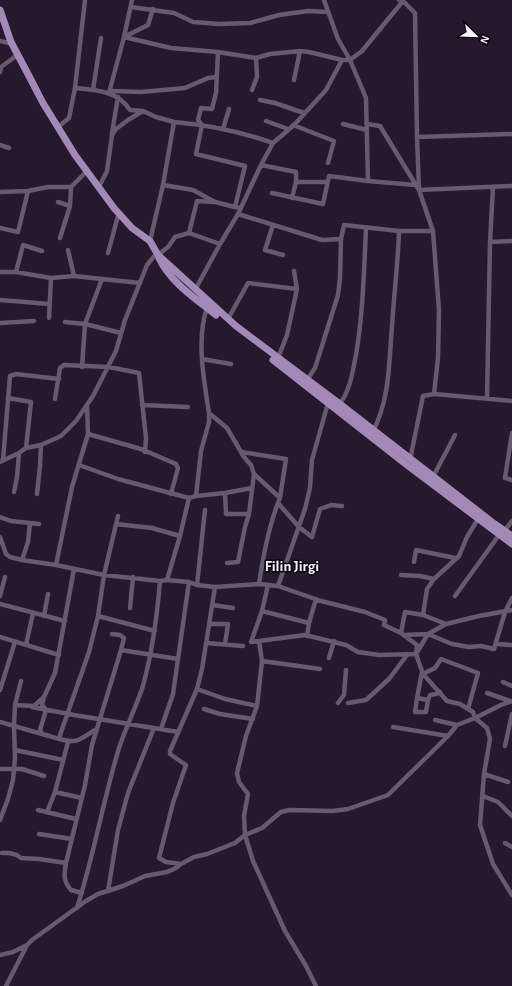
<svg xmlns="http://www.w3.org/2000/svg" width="512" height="986" font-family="'Alegreya Sans',sans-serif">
  <rect width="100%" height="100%" fill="#241a2b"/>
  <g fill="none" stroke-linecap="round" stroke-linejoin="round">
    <path stroke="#655a6e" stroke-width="4.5" d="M 324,0 L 338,39 L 350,60 L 366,98 L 368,181
      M 399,0 L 403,1 L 415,13 L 417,137 L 512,134
      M 131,7 L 174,13 L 193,22 L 219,24 L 250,23 L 279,15 L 308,11 L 328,12
      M 124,37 L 171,48 L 218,52 L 256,58 L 270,54 L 300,51 L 309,52 L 342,60
      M 124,37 L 148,25 L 153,9
      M 0,41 L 9,43
      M 218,52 L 216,93 L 212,109 L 201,108 L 198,120 L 202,125 L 196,154 L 245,166 L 235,207 L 240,208
      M 0,72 L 1,67 L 16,56
      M 294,80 L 300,51
      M 75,88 C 97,90 118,91 130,110 L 143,111
      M 93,90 L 101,38
      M 252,90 L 257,77 L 256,58
      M 109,93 L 113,91 L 141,92 L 185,88 L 208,78 L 216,77
      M 109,93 L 124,37 L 132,0
      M 260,100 L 275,103 L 304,113
      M 266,121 L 288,129
      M 343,124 L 367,130
      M 367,124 L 380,126 L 419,190 L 433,231 L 439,310 L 438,358 L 434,394 L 423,396 L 410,460
      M 293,125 L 334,141 L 328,163
      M 58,127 L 69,118 L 75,88 L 85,0
      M 223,129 L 229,109
      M 112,133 L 118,97
      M 417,137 L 419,190 L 512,186
      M 0,145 L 9,148
      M 261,165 L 296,172 L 296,182 L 292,198
      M 296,182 L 328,182
      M 163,185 L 193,190 L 215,202 L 235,207
      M 99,187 L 107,171 L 112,135 L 116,129 L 128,120 L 143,111 L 156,117 L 174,122
      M 0,192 L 28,191 L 48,187 L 71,187 L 84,174
      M 272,193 L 323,204 L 329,176 L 368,181 L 415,185
      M 58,202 L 70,206
      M 238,214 L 322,240 L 341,239 L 344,225 L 399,231 L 433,231
      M 273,225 L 265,250 L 283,255
      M 0,228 L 18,232 L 28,191
      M 189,233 L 220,244
      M 60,238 L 70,206 L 71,187
      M 150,241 L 163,185 L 174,122 C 209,125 239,131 273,143
      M 490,242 L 512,241
      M 68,250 L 74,276
      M 108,253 L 118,216
      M 158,255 L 168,247 L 175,237 L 189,233 L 197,201 L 215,202
      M 294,271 L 297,289
      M 0,272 L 16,272 L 51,278 L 74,276 L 140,283
      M 16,272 L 23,245 L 42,251
      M 195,290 L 220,244 L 238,214 L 261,165 L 273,143 L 294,125 L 326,90 L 342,60 L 350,60 L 362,51 L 403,1 L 403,0
      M 0,300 L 49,304
      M 207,308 C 196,339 204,381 209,413 L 227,428 L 244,457 L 251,465 L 254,474 L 280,498 L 278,503 L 299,527 L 312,537 L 320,509 L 331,505 L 342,506
      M 49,318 L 51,278
      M 228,319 L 248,283 L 297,289 L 287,335 L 278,358
      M 65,322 L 85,324 L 121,333
      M 0,323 L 34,321
      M 202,359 L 231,364
      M 82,367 L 85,324 L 102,279
      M 307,380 L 315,368 L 338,295 L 340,278 L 341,239
      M 434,394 L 512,401
      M 8,398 L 31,402 L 26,448
      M 55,399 L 60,368 L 64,365 L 109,367 L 139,373 L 146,438 L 145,452
      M 487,399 L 490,242 L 493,187
      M 340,404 C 351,388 352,373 356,355 C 363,313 364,271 366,228
      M 142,405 L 188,407
      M 373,431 C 390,399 389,361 392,326 C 394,294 398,263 399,231
      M 512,433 L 505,478 L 512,480
      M 88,434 L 141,449 L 176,464 L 178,468 L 171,494
      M 241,452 L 286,459 L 280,498
      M 3,460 L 10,376 L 16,374 L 59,379
      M 0,462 L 19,453 L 26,448 L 41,445 L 61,436 L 76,421 L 93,396 L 116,351 L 125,320 L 147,265 L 156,254
      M 79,465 L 118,479 L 189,498 L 196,496 L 225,493 L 252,488
      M 433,477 L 455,435
      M 14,492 L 17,477 L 19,453
      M 225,493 L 226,514 L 249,514
      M 37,494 L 40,466 L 41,445
      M 196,496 L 201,451 L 209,422 L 209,413
      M 0,517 L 11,521 L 39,524
      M 116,524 L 152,528 L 180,536
      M 505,530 L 512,521
      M 0,537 L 6,554 L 10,557 L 22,560 L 56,565 L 104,575 L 160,581 L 167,580 L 189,582 L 197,585 L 215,587 L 259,584 L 278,586 L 321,601 L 365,612 L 385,620 L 384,625 L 401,633 L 417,645 L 416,654 L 423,674
      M 22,560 L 28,542 L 30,523
      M 414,562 L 416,550 L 455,558
      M 227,563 L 238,562 L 245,527 L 249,514 L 254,474
      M 56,565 L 72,487 L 88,434 L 87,405
      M 401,575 L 420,576 L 434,579
      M 167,580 L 180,536 L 189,498
      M 259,584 C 263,557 268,529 278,503
      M 197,585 L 205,510
      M 268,585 L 262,611 L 251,642 L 259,641 L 262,661 L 257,706 L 246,736 L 237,773 L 239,782 L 248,794 L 244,816 L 245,835 L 253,861 L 285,931 L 306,966 L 316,986
      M 278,586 L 305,509 L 310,488 L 312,460 L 328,403
      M 0,596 L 5,577
      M 455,596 L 499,535
      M 0,604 L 65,621
      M 213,605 L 233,608
      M 130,608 L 133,577
      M 262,611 L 309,623
      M 423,615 L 427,589 L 434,579 L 459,556 L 467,537 L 478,519
      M 44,616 L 48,594
      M 98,616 L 155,631
      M 209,624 L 228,624 L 225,644
      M 401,633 L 405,612 L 423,615 L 446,624
      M 112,634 L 120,635 L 124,638 L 121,650
      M 404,635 L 428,634 L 452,644 L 469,647 L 481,646 L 494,649 L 505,612 L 512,598
      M 307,636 L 309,623 L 316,599
      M 0,637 L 59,655
      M 259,641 L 305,635 L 346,645 L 358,652 L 379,655 L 416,654 L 428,634 L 446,624 L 479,616 L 512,610
      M 206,643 L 243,646
      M 496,644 L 512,645
      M 26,645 L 33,613
      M 329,658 L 334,641
      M 262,661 L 320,669
      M 503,682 L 512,686
      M 197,689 L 225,699 L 257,706
      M 0,690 L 15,642
      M 487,693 L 510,701
      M 44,697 L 42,705 L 46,710 L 40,730 L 42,734 C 52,736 69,744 78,740 C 85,737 91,732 97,729
      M 417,698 L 422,672
      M 428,700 L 426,712 L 415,712 L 417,698 L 428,700 L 430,695 L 436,694 L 440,692
      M 338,703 L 344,695 L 346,670
      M 348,703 L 366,700 L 389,679 L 407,655
      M 15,705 L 34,706 L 44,697 L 55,673 L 74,569
      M 32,707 L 74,715 L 178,732
      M 204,709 L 220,714 L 253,719
      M 468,709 L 478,673 L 441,659 L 435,668 L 423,674 L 447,701 L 460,704 L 468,709 L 473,712 L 475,718 L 487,728 L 490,739 L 484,774 L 480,825 L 493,864 L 512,895
      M 435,720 L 457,725
      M 0,722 L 42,734
      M 393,727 L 448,736
      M 161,729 L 173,694 L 189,582
      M 59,738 L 89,652 L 98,616 L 104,575 L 118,516
      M 505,746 L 512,714
      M 15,750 L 63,760
      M 0,769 L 22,769 L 44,776
      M 484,774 L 508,782
      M 55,792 L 82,798
      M 483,796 L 498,802 L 512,816
      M 38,810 L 76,819
      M 47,812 L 55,792 L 68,742
      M 0,820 L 8,799 L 13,780 L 15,758 L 14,726 L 15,705 L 21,681
      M 39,834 L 72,839
      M 505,843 L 512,847
      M 2,853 L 9,853 L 17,855 L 21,858 L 39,859 L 66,863 L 85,785 L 92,745 L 121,650 L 178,659
      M 66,863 C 64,874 63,881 71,890 L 82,893
      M 181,864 L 166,862 L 159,858 L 173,803 L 186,765 L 170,754 L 170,751 L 197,689 L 202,669 L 215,587
      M 108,891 L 118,830 L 128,793 L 154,728
      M 77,908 C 94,855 103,801 119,748 C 126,727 136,707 143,686 C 153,649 157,618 160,581
      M 0,955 L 13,952 L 27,945
      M 6,986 L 27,945 L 32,940 L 86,901 L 98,894 L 123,886 L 145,876 L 167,872 L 176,868 L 181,864 L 194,857 L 207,854 L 235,843 L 245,835 L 262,828 L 281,812 L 289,810 L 333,811 L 348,809 L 388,795 L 448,736 L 457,725 L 475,718 L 501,705 L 512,701"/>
    <path stroke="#a388b8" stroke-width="7" d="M 0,10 L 11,42 L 29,76 L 43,103 L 75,155 L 114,208 L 132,228 L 150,241 L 158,255 L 236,326 L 340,404 L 492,522 L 512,536
      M 159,258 C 170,282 196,299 216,315
      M 273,360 L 407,465 L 512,544"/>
  </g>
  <g text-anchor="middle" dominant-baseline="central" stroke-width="3" stroke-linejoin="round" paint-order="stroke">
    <g font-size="15" font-weight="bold" fill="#f8f2fe" stroke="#0b070e">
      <text x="292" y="566">Filin Jirgi</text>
    </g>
  </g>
  <g transform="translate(476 36) rotate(113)" stroke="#0b070e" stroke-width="3" paint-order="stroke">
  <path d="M0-3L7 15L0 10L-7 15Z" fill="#f8f2fe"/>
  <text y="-6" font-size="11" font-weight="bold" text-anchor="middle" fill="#f8f2fe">N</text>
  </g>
</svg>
